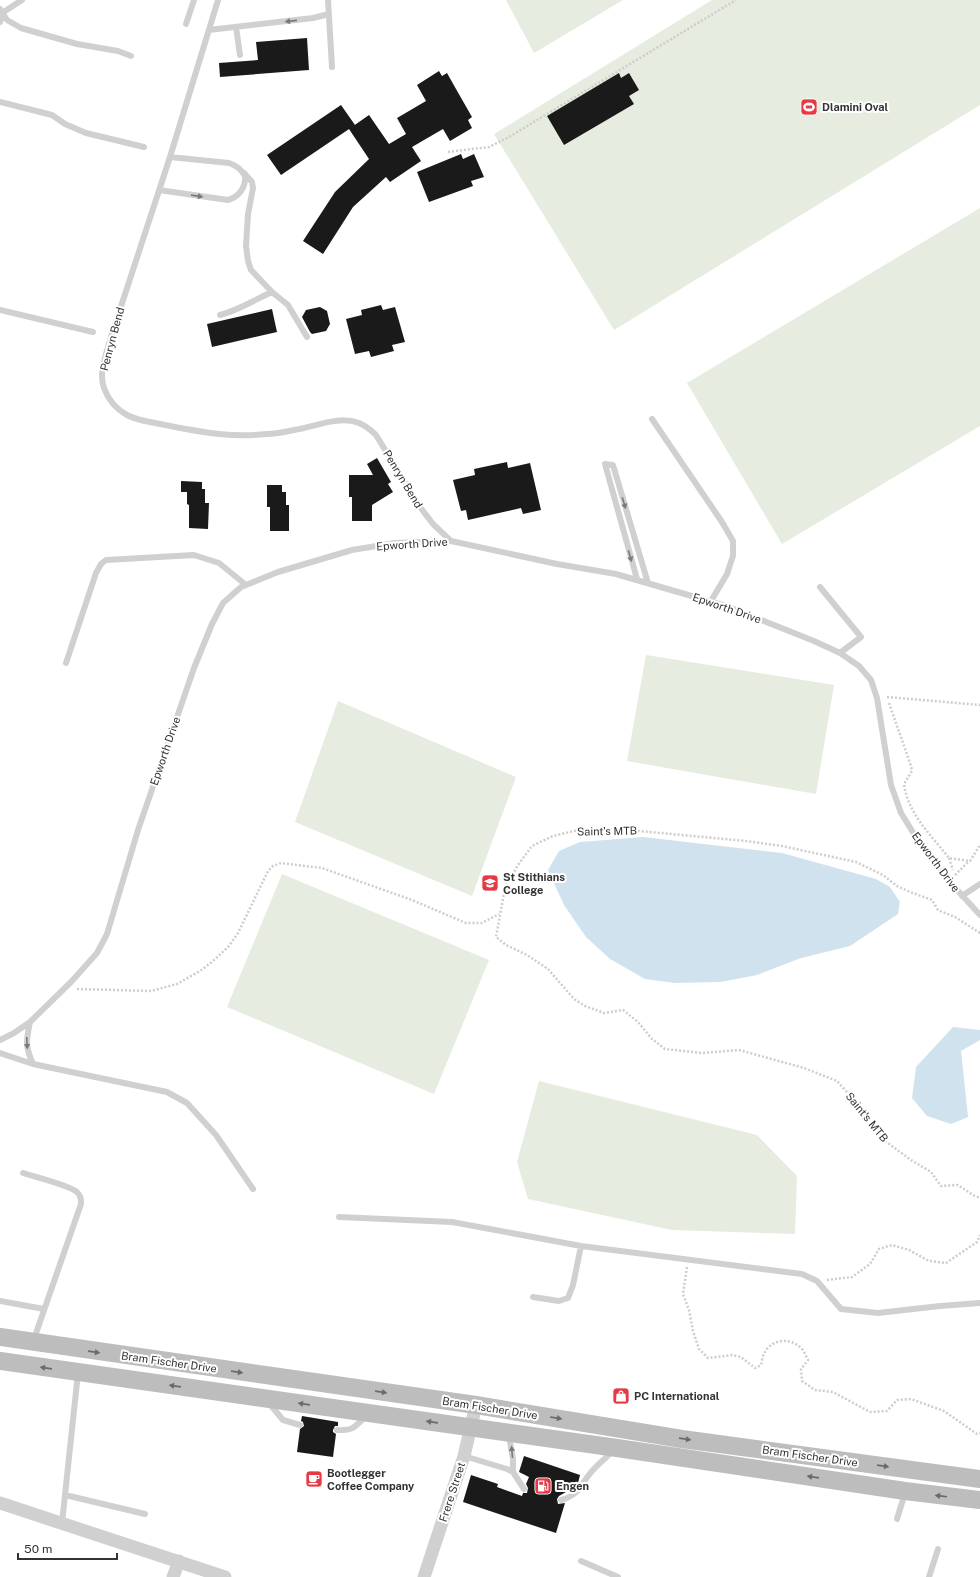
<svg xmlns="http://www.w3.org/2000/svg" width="980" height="1577" font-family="'Public Sans',sans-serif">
  <rect width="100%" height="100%" fill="#fff"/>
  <path fill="#e6ecdf" d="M 506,0 L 623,0 L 534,53 Z
    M 712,0 L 980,0 L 980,105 L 614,330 L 494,134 Z
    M 980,208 L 980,426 L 782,544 L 687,383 Z
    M 646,655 L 834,685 L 816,794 L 627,761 Z
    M 338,701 L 516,777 L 472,896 L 295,822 Z
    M 282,874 L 489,960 L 434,1094 L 227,1007 Z
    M 539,1081 L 757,1135 L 797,1176 L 795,1234 L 672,1230 L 528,1199 L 517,1162 Z"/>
  <path fill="#cfe2ee" d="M 643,837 L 782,853 L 876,879 L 890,887 L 900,902 L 898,914 L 850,946 L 801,958 L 757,975 L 720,982 L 675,983 L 645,979 L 610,959 L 586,937 L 564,905 L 548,870 L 559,851 L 580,842 Z
    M 953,1027 L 980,1030 L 980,1040 L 961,1051 L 968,1117 L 951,1124 L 927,1116 L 912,1098 L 916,1067 Z"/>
  <path fill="#1a1a1a" d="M 307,38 L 309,70 L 220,77 L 219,63 L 258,60 L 256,42 Z
    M 439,71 L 442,76 L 447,73 L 456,89 L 472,117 L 468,120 L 472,128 L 450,141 L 443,129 L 412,147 L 421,161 L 390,182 L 386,177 L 353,207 L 323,254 L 303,241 L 335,192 L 369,159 L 349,129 L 369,115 L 389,144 L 406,134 L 397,118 L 426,101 L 417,85 Z
    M 619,73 L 621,78 L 629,73 L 639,90 L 629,96 L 634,104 L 564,145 L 547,116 Z
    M 341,105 L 355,125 L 281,175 L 267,155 Z
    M 461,154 L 463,159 L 474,154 L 484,177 L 471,181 L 473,186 L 429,202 L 417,172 Z
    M 381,305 L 383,310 L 395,307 L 405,342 L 392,345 L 394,351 L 371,357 L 369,351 L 355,354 L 346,319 L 362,315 L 361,310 Z
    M 320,307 L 327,311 L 330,324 L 326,331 L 312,334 L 310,332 L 302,317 L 306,310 Z
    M 272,309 L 277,332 L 212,347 L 207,324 Z
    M 377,458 L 391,482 L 388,484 L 393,492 L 372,505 L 372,521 L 352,521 L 352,497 L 349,497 L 349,475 L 373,475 L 367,464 Z
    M 507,462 L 508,468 L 530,463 L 541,510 L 523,514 L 521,508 L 468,520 L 466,510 L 461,511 L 453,480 L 475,475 L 474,469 Z
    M 181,481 L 202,482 L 202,489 L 205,489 L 205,503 L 209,503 L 208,529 L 189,528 L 189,505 L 187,504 L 187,492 L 181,492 Z
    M 267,485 L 282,485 L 282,492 L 286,492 L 286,505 L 289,505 L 289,531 L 270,531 L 270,507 L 267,507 Z
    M 302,1416 L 338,1422 L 338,1426 L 335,1426 L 333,1430 L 333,1432 L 336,1434 L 333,1457 L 297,1452 L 300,1429 L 304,1426 L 303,1422 L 301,1421 Z
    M 524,1456 L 580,1475 L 578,1483 L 573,1488 L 559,1496 L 557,1499 L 558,1504 L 565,1503 L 556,1533 L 463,1502 L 471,1475 L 498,1484 L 497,1487 L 522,1496 L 523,1493 L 527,1493 L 528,1488 L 526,1484 L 529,1477 L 519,1472 Z"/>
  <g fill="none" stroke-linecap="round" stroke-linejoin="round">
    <path stroke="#cdcdcd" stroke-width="2.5" stroke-dasharray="2 2" stroke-linecap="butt" d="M 448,152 L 489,147 L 509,137 L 736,0
      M 887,697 L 980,705
      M 889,703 L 911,766 L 912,771 L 904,784 C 908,814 931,835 949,858 L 970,861 L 980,845
      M 949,858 L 953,870
      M 955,875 L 968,862
      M 980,933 L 955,917 L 938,910 L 932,900 L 910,892 L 897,886 L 883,875 L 856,862 L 782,846 L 746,841 L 639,831 L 607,829 L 578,830 L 553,836 L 532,846 L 518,865 L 505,888 L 496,937 L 506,945 L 527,955 L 548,969 L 574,999 L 585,1006 L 604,1013 L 623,1010 L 638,1022 L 652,1039 L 665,1049 L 702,1053 L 739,1050 L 804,1068 L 837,1081 L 863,1110 L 885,1141 L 911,1160 L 931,1172 L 941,1186 L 958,1185 L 973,1195 L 980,1198
      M 77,989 L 151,991 L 177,984 L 200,971 L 212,962 L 228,947 L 238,933 L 268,871 L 273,866 L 281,863 L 322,868 L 412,900 L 466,923 L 482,923 L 499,914
      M 687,1267 L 683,1294 L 689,1310 L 693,1331 L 699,1349 L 708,1358 L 732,1355 L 741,1357 L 755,1368 L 761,1365 C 762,1362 762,1358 763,1356 C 769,1339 790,1336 802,1349 C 804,1351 806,1356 808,1360 L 801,1369 L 802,1381 L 815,1390 L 833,1392 L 870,1412 L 887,1411 L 897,1400 L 911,1399 L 944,1411 L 977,1434 L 980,1433
      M 827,1280 L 852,1277 L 870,1264 L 879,1249 L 892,1245 L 909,1250 L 929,1261 L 946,1263 L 977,1242 L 980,1235"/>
    <path stroke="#d0d0d0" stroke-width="6" d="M 218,0 L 170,157 L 111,337 C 107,353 98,371 104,388 C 108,399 116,409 127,415 C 138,421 152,422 165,425 C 202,432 229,438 267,434 C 276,434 285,432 294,430 C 315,427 338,415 359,423 C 366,426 371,430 376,435 L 420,507 L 433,524 L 451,541
      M 328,0 L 332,67
      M 0,9 L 7,20 L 21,28 L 77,44 L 118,51 L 131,56
      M 0,22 L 2,13 L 22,0
      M 186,24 L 194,0
      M 236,27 L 240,55
      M 209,30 L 313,18 L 329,14
      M 0,102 L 52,115 L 65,124 L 86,133 L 144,147
      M 244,173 L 252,182 L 253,188 L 248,214 L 246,246 L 248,261 L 251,270 L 272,292 L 288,305 L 307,337
      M 159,190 L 228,200 C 239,197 246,187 245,176 C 241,169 237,166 229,163 L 170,157
      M 0,310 L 93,332
      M 220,315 C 239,310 254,300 272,292
      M 652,419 L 722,522 L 733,541 L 733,556 L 727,574 L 711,601
      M 637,579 L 605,464 L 613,465 L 648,583
      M 820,587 L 861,637 L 840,653
      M 66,663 L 96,573 L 101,564 L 106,560 L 194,555 L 219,563 L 246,585
      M 962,896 L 980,884
      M 30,1022 C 26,1041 25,1046 33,1064
      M 0,1040 L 14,1033 L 30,1022 L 71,982 L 97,953 L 107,934 L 138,830 L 194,668 L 212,624 L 223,603 L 241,587 L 278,572 L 352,550 L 395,543 L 451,541 L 557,564 L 616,574 L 726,606 L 814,641 L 840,653 L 859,666 L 871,680 L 877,698 L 891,785 L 901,813 L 922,847 L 949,881 L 980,915
      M 0,1053 L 33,1064 L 167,1092 L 187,1103 L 216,1135 L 253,1189
      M 23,1173 C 35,1177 69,1185 77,1192 C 81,1196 81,1199 81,1204 L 34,1339
      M 339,1217 L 452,1222 L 581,1246 L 802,1274 L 817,1281 L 841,1309 L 878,1313 L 940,1306 L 980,1303
      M 533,1297 L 559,1301 L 568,1298 L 573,1285 L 581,1246
      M 0,1301 L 44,1309
      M 269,1403 L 283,1420 L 300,1425
      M 337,1430 C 353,1431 355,1427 366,1416
      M 509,1436 L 513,1459 L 513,1472
      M 464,1456 L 507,1469 L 513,1472 L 524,1489
      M 65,1495 L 145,1514
      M 561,1500 C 580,1495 581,1483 593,1470 C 599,1463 607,1457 614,1450
      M 897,1519 L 905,1493
      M 62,1523 L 78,1373
      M 581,1561 L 618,1577
      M 929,1577 L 938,1549"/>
    <path stroke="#d0d0d0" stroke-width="13" d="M 0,1503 L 225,1577
      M 173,1577 L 179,1561
      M 424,1577 L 464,1456 L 476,1405"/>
    <path stroke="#bdbdbd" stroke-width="18" d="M 0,1337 L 476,1405 L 682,1439 L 980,1479
      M 0,1361 L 617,1448 L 905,1491 L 980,1500"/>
  </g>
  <defs><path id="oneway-solid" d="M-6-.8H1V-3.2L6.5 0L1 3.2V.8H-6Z"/></defs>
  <g fill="#7a7a7a">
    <use href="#oneway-solid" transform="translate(291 21) rotate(174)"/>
    <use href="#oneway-solid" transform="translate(197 196) rotate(8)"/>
    <use href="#oneway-solid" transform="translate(624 503) rotate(73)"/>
    <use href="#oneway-solid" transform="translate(630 556) rotate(74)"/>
    <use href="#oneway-solid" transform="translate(27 1043) rotate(87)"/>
    <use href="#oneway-solid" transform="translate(512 1452) rotate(-95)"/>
  </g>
  <g fill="#6a6a6a">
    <use href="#oneway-solid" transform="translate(94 1352) rotate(8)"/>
    <use href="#oneway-solid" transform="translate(46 1368) rotate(-172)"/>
    <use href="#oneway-solid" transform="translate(237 1372) rotate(8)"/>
    <use href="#oneway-solid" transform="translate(175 1386) rotate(-172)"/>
    <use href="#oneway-solid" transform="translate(381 1392) rotate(8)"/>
    <use href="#oneway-solid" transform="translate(304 1404) rotate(-172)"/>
    <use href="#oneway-solid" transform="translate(556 1418) rotate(9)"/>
    <use href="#oneway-solid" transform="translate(432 1422) rotate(-172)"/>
    <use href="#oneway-solid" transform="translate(685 1439) rotate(8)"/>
    <use href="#oneway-solid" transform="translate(883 1466) rotate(8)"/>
    <use href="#oneway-solid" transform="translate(813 1477) rotate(-172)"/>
    <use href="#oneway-solid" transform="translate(941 1496) rotate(-173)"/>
  </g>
  <defs>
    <g id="stadium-square" transform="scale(0.9)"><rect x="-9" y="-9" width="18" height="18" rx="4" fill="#e63946" stroke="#fff"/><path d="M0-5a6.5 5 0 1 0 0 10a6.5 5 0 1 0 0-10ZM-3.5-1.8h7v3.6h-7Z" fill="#fff"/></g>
    <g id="school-square" transform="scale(0.9)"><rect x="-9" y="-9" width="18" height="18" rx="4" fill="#e63946" stroke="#fff"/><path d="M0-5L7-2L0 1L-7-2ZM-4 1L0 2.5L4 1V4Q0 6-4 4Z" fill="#fff"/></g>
    <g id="shop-square" transform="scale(0.9)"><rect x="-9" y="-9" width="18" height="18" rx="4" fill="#e63946" stroke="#fff"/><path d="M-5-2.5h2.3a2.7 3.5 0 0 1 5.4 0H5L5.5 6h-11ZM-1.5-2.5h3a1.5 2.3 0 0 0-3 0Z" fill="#fff"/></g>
    <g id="cafe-square" transform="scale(0.9)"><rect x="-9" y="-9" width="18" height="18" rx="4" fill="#e63946" stroke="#fff"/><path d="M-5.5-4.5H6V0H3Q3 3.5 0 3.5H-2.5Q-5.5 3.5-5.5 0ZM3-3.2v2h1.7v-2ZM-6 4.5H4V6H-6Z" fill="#fff"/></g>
    <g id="fuel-square" transform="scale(0.9)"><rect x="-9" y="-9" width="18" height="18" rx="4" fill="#e63946" stroke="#fff"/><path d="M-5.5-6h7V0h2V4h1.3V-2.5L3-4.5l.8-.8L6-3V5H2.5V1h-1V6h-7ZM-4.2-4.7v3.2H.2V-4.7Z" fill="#fff"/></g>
  </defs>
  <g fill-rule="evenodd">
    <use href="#stadium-square" x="809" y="107"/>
    <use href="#school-square" x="490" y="883"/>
    <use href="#shop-square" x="621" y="1396"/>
    <use href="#cafe-square" x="314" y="1479"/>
    <use href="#fuel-square" x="543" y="1486"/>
  </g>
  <g text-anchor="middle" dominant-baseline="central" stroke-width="4" stroke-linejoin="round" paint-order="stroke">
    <g font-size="11" font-weight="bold" fill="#333" stroke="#fff" text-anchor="start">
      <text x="822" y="107">Dlamini Oval</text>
      <text x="503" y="877">St Stithians<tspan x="503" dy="13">College</tspan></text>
      <text x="634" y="1396">PC International</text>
      <text x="327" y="1473">Bootlegger<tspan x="327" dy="13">Coffee Company</tspan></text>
      <text x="556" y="1486">Engen</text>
    </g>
    <g font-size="11" fill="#333" stroke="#fff">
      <text transform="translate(112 339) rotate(-75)">Penryn Bend</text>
      <text transform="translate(403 479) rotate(59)">Penryn Bend</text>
      <text transform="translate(412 544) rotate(-4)">Epworth Drive</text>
      <text transform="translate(727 608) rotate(19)">Epworth Drive</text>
      <text transform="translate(165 751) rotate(-71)">Epworth Drive</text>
      <text transform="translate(607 831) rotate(-1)">Saint's MTB</text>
      <text transform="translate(936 862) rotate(53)">Epworth Drive</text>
      <text transform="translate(867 1117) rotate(51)">Saint's MTB</text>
      <text transform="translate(169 1362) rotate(8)">Bram Fischer Drive</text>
      <text transform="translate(490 1408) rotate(9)">Bram Fischer Drive</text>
      <text transform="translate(810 1456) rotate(8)">Bram Fischer Drive</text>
      <text transform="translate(452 1492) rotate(-72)">Frere Street</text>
    </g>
  </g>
  <path d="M18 1553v6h99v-6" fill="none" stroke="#333333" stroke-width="2"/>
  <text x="24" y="1553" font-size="12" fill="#333333" stroke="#ffffff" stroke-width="3" paint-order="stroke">50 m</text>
</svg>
